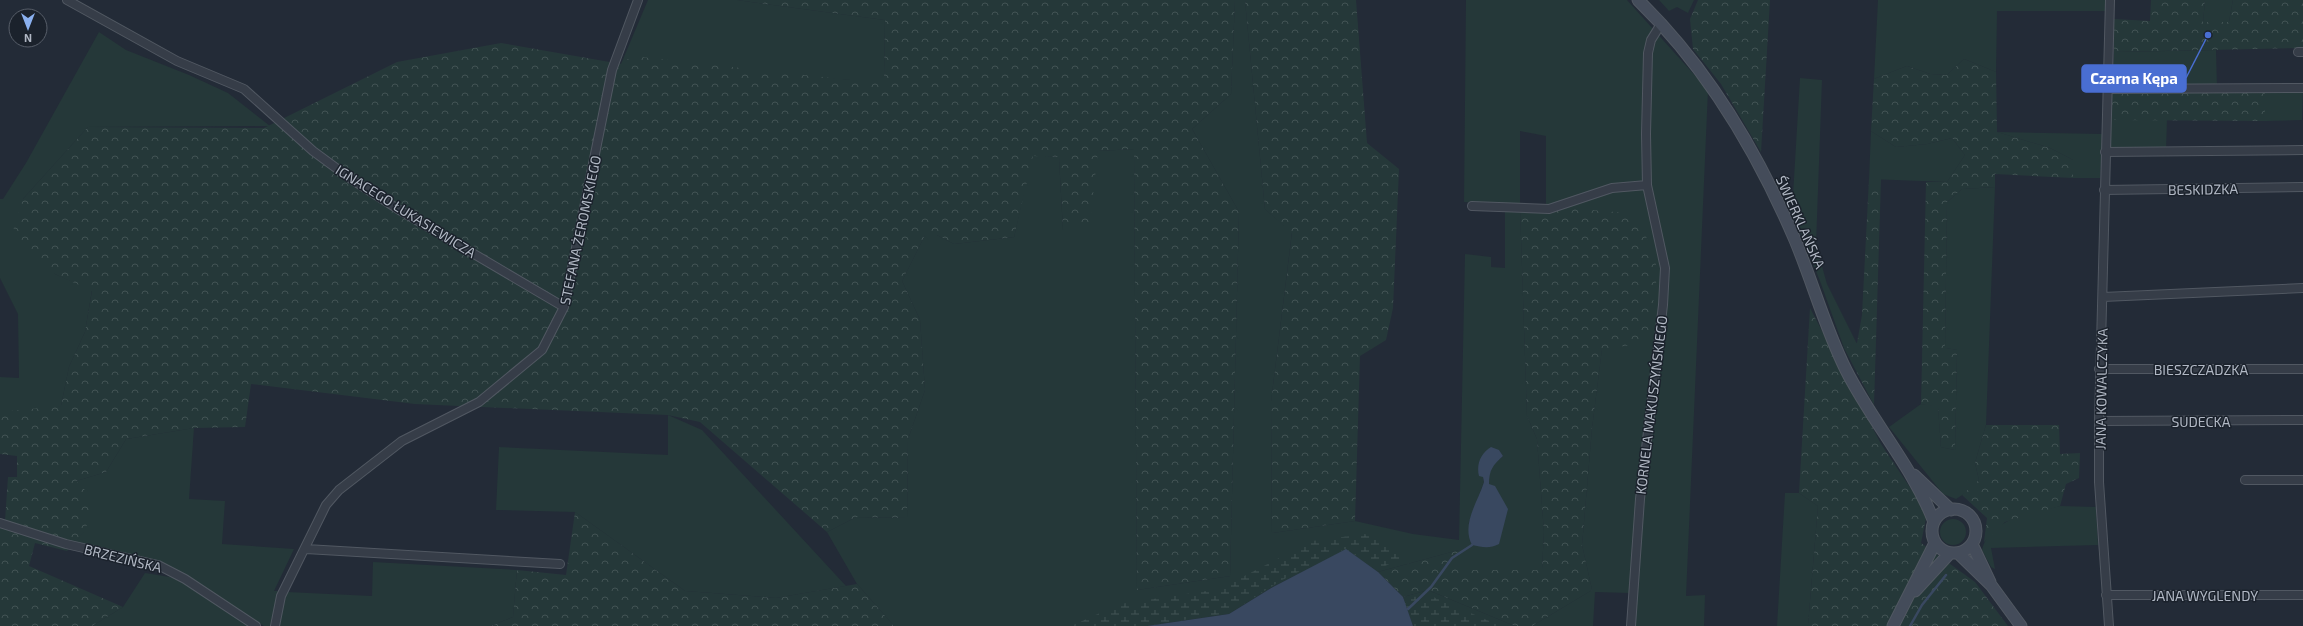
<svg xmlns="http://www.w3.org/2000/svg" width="2303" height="626" font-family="'Exo 2',sans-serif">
  <defs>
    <pattern id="forest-crowns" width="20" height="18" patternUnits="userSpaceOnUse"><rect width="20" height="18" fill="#253839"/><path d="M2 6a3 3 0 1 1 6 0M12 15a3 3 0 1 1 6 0" fill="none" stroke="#425354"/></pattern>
    <pattern id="wetland-marsh" width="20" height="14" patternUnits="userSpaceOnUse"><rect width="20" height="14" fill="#253839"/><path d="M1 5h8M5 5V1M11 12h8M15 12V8" fill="none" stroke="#425354"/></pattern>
  </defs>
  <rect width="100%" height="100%" fill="#232b37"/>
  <path fill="#253839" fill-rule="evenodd" d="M 648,0 L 737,0 L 885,20 L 884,80 L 850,80 L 621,64 Z
    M 1235,0 L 1245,0 L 1265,209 L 1292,232 L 1271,402 L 1272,533 L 1355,521 L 1413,534 L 1459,540 L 1465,254 L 1491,257 L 1491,267 L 1505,268 L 1505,205 L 1464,202 L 1466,0 L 1627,0 L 1708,90 L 1686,596 L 1705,595 L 1704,626 L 1628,626 L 1630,593 L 1595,592 L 1593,626 L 1532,626 L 1592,590 L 1582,545 L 1592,428 L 1602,348 L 1546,206 L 1546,136 L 1520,131 L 1520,206 L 1527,416 L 1537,439 L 1544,532 L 1542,570 L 1459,570 L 1459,550 L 1378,572 L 1346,550 L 1273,587 L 1229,614 L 1147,626 L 894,626 L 857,584 L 827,532 L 856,517 L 907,518 L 908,439 L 925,390 L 920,320 L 902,281 L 925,235 L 937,235 L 954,244 L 1014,237 L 1032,155 L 1059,157 L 1063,230 L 1098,151 L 1134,149 L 1137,590 L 1230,576 L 1239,212 L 1192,129 L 1231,94 ZM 1499,450 L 1503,456 L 1492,466 L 1489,474 L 1489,484 L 1468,525 L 1484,482 L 1483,477 Z
    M 1659,0 L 1694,0 L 1688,13 L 1677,7 L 1669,11 Z
    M 1878,0 L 2105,0 L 2105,11 L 1997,11 L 1996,72 L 1964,59 L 1947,75 L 1930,74 L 1907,66 L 1874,79 Z
    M 2205,0 L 2233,0 L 2229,22 L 2203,22 Z
    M 99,32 L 126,50 L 189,75 L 228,93 L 270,126 L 88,127 L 23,199 L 55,274 L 92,290 L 85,332 L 69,367 L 61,406 L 0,426 L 0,377 L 19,378 L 18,314 L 0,278 L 0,199 L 3,199 L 26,163 Z
    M 2216,50 L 2217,88 L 2112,89 L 2114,52 Z
    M 1800,78 L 1822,80 L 1816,245 L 1827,284 L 1857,344 L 1844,348 L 1820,281 L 1792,212 Z
    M 2265,88 L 2303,88 L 2302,120 L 2265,121 Z
    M 2167,119 L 2166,152 L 2110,152 L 2111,120 Z
    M 1871,131 L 1896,147 L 1927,144 L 1952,138 L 1965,155 L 1947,182 L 1869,179 Z
    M 1997,132 L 2103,134 L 2100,178 L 2073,178 L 2073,160 L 2050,148 Z
    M 1995,187 L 1986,425 L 1975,463 L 1979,480 L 1970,490 L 1956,499 L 1943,494 L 1889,427 L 1921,404 L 1938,406 L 1941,447 L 1955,450 L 1957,350 L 1945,348 L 1947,202 L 1962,189 Z
    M 668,415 L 702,430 L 846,586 L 776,598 L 685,591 L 575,512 L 496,510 L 499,447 L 668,455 Z
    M 194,428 L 189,499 L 225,501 L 222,544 L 294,549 L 274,591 L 278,591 L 270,626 L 264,626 L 171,567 L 152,559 L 75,542 L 86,529 L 76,481 L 106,472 L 126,439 Z
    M 1785,493 L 1799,493 L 1818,506 L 1808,626 L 1777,626 Z
    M 2060,506 L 2096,507 L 2098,545 L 1991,548 L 1995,569 L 1991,567 L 1982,550 C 1989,518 2033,513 2060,506 Z
    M1940 532a13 13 0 1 1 26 0a13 13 0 1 1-26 0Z
    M 373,562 L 517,570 L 513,617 L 491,626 L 280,626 L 280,615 L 287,592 L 372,596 Z
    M 145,573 L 176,578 L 249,626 L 92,626 L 123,607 Z
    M 1428,590 L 1515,626 L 1413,626 L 1403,597 Z"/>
  <path fill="url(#forest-crowns)" d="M 737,0 L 1235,0 L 1231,94 L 1192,129 L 1239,212 L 1230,576 L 1137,590 L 1134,149 L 1098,151 L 1090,222 L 1063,230 L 1059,157 L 1033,156 L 1014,237 L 954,244 L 937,235 L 925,235 L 902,281 L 920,320 L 925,390 L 908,439 L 907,518 L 856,517 L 827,532 L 700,422 L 668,415 L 415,404 L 251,384 L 245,427 L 194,428 L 126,439 L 106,472 L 76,481 L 91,496 L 86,530 L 67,551 L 35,543 L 29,566 L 123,607 L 92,626 L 0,626 L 0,520 L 5,521 L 8,477 L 17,477 L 17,456 L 0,454 L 0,412 L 61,406 L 69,367 L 85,332 L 92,291 L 55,274 L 13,231 L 23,199 L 88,127 L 264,128 L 397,62 L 501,43 L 621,64 L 632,56 L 850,80 L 884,79 L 885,20 Z
    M 1245,0 L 1356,0 L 1367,143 L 1399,169 L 1393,308 L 1386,340 L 1360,356 L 1355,521 L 1272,533 L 1271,402 L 1292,233 L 1265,209 Z
    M 1698,0 L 1770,0 L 1761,152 L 1721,84 L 1693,49 L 1690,19 Z
    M 2151,0 L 2205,0 L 2203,22 L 2229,22 L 2233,0 L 2303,0 L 2303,48 L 2114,52 L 2114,19 L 2150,21 Z
    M 1964,59 L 1996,72 L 1997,132 L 2050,148 L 2073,160 L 2073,178 L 1995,174 L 1995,187 L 1962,189 L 1947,202 L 1945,348 L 1957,350 L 1955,450 L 1941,447 L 1938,407 L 1921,404 L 1926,182 L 1947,182 L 1965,155 L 1952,138 L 1927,144 L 1896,147 L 1871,131 L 1874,79 L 1907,66 L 1930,74 L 1947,75 Z
    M 2265,88 L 2265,121 L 2111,120 L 2111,89 Z
    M 1869,179 L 1881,179 L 1874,405 L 1844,348 L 1857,343 L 1862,315 Z
    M 1520,206 L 1546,206 L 1638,214 L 1658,270 L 1647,343 L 1602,349 L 1592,428 L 1582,545 L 1592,590 L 1532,626 L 1515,626 L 1428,590 L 1403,597 L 1378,572 L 1459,550 L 1459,570 L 1542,570 L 1544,532 L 1537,439 L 1527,416 Z
    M 1810,308 L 1881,444 L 1927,513 L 1921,543 L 1975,582 L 2008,626 L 1808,626 L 1818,506 L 1799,493 Z
    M 1986,425 L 2059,425 L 2060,454 L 2080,453 L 2079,478 L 2066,484 L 2060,506 L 2005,522 L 1984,542 L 1987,518 L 1962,495 L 1979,480 L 1975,463 Z
    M 575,512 L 685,591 L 776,598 L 857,584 L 894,626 L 491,626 L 513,617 L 517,570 L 566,575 Z"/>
  <path fill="url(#wetland-marsh)" d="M 1365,534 L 1406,556 L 1379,569 L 1345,549 L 1282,580 L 1229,613 L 1144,626 L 1071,626 L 1120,604 L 1219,589 L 1312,541 Z
    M 1431,596 L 1501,626 L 1413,626 L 1404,600 L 1411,597 Z"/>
  <path fill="#394860" d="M 1491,447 L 1499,450 L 1503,456 C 1493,465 1489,470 1489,484 L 1495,486 L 1508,509 L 1499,544 C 1489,549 1482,547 1472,545 C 1461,524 1478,502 1484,482 L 1483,477 L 1479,476 C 1476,464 1481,453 1491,447 Z
    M 1346,549 L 1378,572 L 1403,597 L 1413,626 L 1147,626 L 1229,614 L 1273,587 Z"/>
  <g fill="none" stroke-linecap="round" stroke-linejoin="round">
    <path stroke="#394860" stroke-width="2.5" d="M 1408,609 L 1431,587 L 1452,558 L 1472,545
      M 1910,626 L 1922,605 L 1946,575"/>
    <g stroke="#515862" stroke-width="10">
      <path id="street" d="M 67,0 L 177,61 L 244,89 L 313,151 L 351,179 L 401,211 L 564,307
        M 2298,52 L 2303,52
        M 2108,89 L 2303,88
        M 2105,152 L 2303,150
        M 2104,190 L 2303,187
        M 1472,206 L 1549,209 L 1612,188 L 1647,185
        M 2103,297 L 2303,288
        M 2099,369 L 2303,369
        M 2099,421 L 2303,420
        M 2245,480 L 2303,480
        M 0,523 L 66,544 L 158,565 L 185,579 L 256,626
        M 306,549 L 560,564
        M 2106,595 L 2303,595
        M 275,626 L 281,596 L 326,505 L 339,490 L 402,441 L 479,402 L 542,350 L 564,307 L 612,70 L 638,0
        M 1631,626 L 1640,499 L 1663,305 L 1665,268 L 1647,185 L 1646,134 L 1648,53 L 1651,40 L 1661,24
        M 2109,626 L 2099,482 L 2099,421 L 2110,0"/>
    </g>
    <g stroke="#515862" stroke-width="13">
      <path id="secondary" d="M 1638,0 C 1707,67 1757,151 1795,240 C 1813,283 1825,328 1846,370 C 1872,422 1913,467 1934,522
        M 1914,475 L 1951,510
        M1932 531a22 22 0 1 1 44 0a22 22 0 1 1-44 0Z
        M 1972,544 L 1990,582
        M 1958,553 L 1991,585 L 2021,626
        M 1915,591 L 1950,553
        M 1893,626 L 1935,543"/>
    </g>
    <use href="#street" stroke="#363d48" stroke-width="8"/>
    <use href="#secondary" stroke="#444c5a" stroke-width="11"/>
  </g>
  <g text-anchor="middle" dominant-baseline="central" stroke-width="3" stroke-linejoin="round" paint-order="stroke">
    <g font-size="14" fill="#b1b8c4" stroke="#1b222c">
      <text transform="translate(2203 189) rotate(-1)">BESKIDZKA</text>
      <text transform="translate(406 211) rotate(32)">IGNACEGO ŁUKASIEWICZA</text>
      <text transform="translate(1801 222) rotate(66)">ŚWIERKLAŃSKA</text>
      <text transform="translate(580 230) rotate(-78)">STEFANA ŻEROMSKIEGO</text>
      <text x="2201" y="369">BIESZCZADZKA</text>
      <text transform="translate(2101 389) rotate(-89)">JANA KOWALCZYKA</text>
      <text transform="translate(1651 405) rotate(-83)">KORNELA MAKUSZYŃSKIEGO</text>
      <text x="2201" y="421">SUDECKA</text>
      <text transform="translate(123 558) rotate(14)">BRZEZIŃSKA</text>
      <text x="2205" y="595">JANA WYGLENDY</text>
    </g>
  </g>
  <path fill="none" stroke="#496ed2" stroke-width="1.5" d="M2208 35L2186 78"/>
  <circle fill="#496ed2" stroke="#1b222c" stroke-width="1.5" cx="2208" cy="35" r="4"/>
  <rect fill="#496ed2" stroke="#496ed2" stroke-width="1.5" x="2082" y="65" width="104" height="27" rx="4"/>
  <g font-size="15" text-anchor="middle" font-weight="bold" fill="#fff">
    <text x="2134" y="84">Czarna Kępa</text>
  </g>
  <g transform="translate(28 28) rotate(180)"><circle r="19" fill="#1b222c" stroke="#575e69"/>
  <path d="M0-3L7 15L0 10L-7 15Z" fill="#8ab0ef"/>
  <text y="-6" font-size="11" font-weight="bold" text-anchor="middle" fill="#b1b8c4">N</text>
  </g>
</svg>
